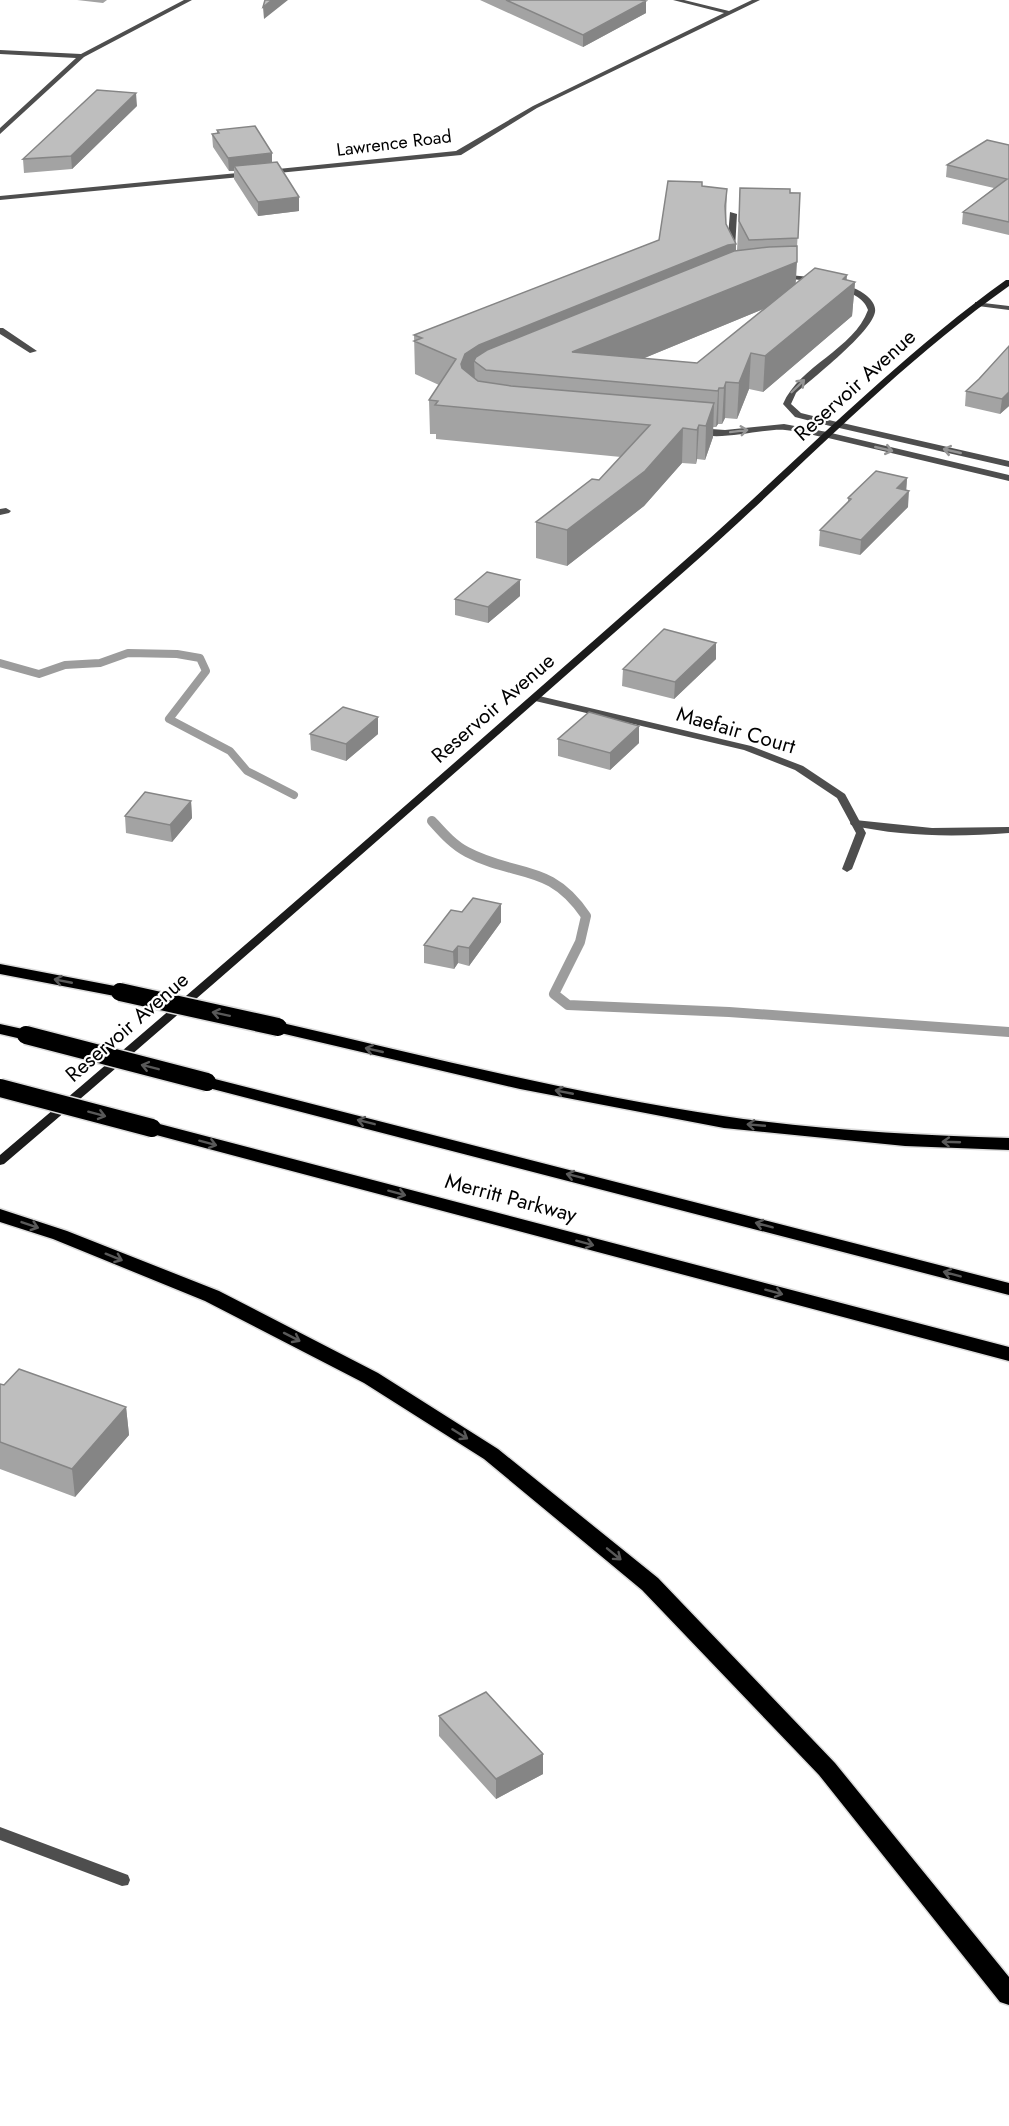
<svg xmlns="http://www.w3.org/2000/svg" width="1009" height="2126" font-family="Jost,sans-serif">
  <rect width="100%" height="100%" fill="#fff"/>
  <g fill="none" stroke-linecap="round" stroke-linejoin="round">
    <path stroke="#9c9c9c" stroke-width="8" d="M 0,663 L 39,674 L 65,665 L 100,663 L 128,653 L 177,654 L 200,658 L 206,671 L 169,719 L 230,751 L 247,771 L 294,795"/>
    <path stroke="#9c9c9c" stroke-width="10" d="M 432,821 C 442,832 453,845 467,852 C 516,878 550,862 586,916 L 580,942 L 554,994 L 568,1005 L 729,1012 L 1009,1032"/>
    <g stroke="#dbdbdb" stroke-width="3">
      <path id="highway" d="M 0,964 L 120,987 L 126,988 L 129,992 L 126,996 L 120,997 L 0,974 Z
        M 278,1022 C 426,1056 573,1094 723,1116 C 817,1130 914,1135 1009,1138 L 1009,1150 L 905,1146 L 724,1128 L 520,1089 L 272,1031 L 269,1027 L 272,1023 Z
        M 0,1024 L 32,1031 L 35,1035 L 32,1039 L 26,1040 L 0,1034 Z
        M 207,1077 L 1009,1283 L 1009,1295 L 201,1086 L 198,1082 L 201,1078 Z
        M 152,1122 L 1009,1347 L 1009,1361 L 145,1132 L 143,1128 L 145,1124 Z
        M 0,1209 L 67,1231 L 219,1291 L 378,1373 L 498,1449 L 658,1578 L 835,1763 L 1009,1977 L 1009,2005 L 1000,2002 L 819,1775 L 642,1590 L 484,1459 L 364,1383 L 205,1301 L 53,1239 L 0,1222 Z"/>
    </g>
    <path fill="#4e4e4e" fill-rule="evenodd" d="M 838,422 L 1009,461 L 1009,467 L 835,427 L 834,425 Z
      M 827,432 L 1009,475 L 1009,481 L 824,437 L 823,435 Z
      M 855,820 L 932,828 L 1009,827 L 1009,833 C 958,837 902,837 851,825 L 850,823 L 851,821 Z"/>
    <path fill="#4e4e4e" fill-rule="evenodd" d="M 184,0 L 192,0 L 84,57 L 0,134 L 0,128 L 76,58 L 0,54 L 0,50 L 81,54 Z
      M 673,0 L 684,0 L 729,11 L 752,0 L 760,0 L 537,108 L 461,155 L 268,174 L 264,172 L 268,170 L 456,151 L 533,106 L 724,13 Z
      M 248,172 L 252,174 L 251,176 L 0,200 L 0,196 Z
      M 730,212 L 737,214 L 735,249 L 731,251 L 727,249 Z
      M 778,274 L 821,278 L 825,280 L 821,282 L 781,278 L 777,276 Z
      M 837,284 C 847,284 860,290 867,296 C 872,300 876,306 875,312 C 871,333 813,378 796,393 L 791,404 L 801,413 L 841,423 L 842,425 L 838,428 L 795,417 L 783,404 C 799,366 854,349 868,310 C 864,297 849,292 837,288 Z
      M 975,302 L 1009,306 L 1009,310 L 978,306 L 975,306 Z
      M 0,328 L 3,328 L 37,351 L 30,353 L 0,334 Z
      M 784,424 L 827,432 L 831,435 L 827,438 C 813,435 799,431 785,430 C 762,428 712,444 693,431 L 697,428 L 725,430 Z
      M 6,508 L 11,511 L 9,513 L 0,515 L 0,509 Z
      M 535,695 L 751,746 L 803,766 L 845,794 L 866,833 L 852,869 L 847,872 L 842,869 L 856,833 L 837,798 L 795,770 L 744,750 L 531,700 L 531,696 Z
      M 0,1827 L 128,1875 L 130,1880 L 128,1885 L 122,1886 L 0,1840 Z"/>
    <path fill="#1b1b1b" fill-rule="evenodd" d="M 1006,280 L 1009,280 L 1009,286 C 893,368 794,475 687,569 C 460,768 234,968 4,1164 L 0,1165 L 0,1155 C 230,960 457,761 683,562 C 791,468 890,363 1006,280 Z"/>
    <use href="#highway" fill="#000" fill-rule="evenodd"/>
    <g stroke="#dbdbdb" stroke-width="21" stroke-linecap="butt">
      <path id="highway-bridge" d="M 120,992 L 278,1027
        M 26,1035 L 207,1082
        M 0,1088 L 152,1128"/>
    </g>
    <use href="#highway-bridge" stroke="#000" stroke-width="18"/>
  </g>
  <path fill="#a3a3a3" fill-rule="evenodd" d="M 77,0 L 107,0 L 103,3 Z
    M 480,0 L 640,0 L 646,1 L 646,13 L 583,47 Z
    M 137,106 L 72,169 L 24,173 L 23,159 Z
    M 217,130 L 272,162 L 299,211 L 258,216 L 234,179 L 234,171 L 229,171 L 213,147 L 212,134 L 217,133 Z
    M 1009,145 L 1009,235 L 962,224 L 963,212 L 994,188 L 946,177 L 947,165 Z
    M 702,186 L 727,189 L 726,224 L 736,244 L 736,251 L 737,251 L 740,188 L 800,193 L 795,284 L 847,280 L 855,282 L 852,316 L 763,392 L 749,389 L 737,419 L 725,418 L 722,424 L 718,424 L 716,427 L 713,427 L 713,437 L 705,460 L 697,459 L 696,464 L 682,463 L 644,506 L 567,566 L 536,558 L 536,522 L 599,480 L 621,457 L 436,439 L 436,434 L 430,434 L 429,400 L 439,385 L 415,374 L 414,335 L 659,240 ZM 766,308 L 697,363 L 642,359 Z
    M 1009,346 L 1009,406 L 1000,414 L 965,406 L 966,391 L 979,379 Z
    M 907,478 L 906,490 L 908,507 L 860,555 L 819,546 L 820,530 L 848,502 L 848,498 Z
    M 520,596 L 488,623 L 455,615 L 455,599 Z
    M 716,643 L 716,659 L 674,699 L 622,686 L 623,669 Z
    M 310,734 L 378,734 L 346,761 L 311,750 Z
    M 558,739 L 639,743 L 610,770 L 558,756 Z
    M 191,801 L 192,818 L 172,842 L 126,833 L 125,816 Z
    M 501,922 L 469,966 L 458,963 L 454,969 L 424,963 L 424,945 Z
    M 0,1384 L 126,1407 L 129,1435 L 75,1497 L 0,1469 Z
    M 439,1716 L 543,1754 L 543,1774 L 496,1799 L 439,1736 Z"/>
  <path fill="#858585" d="M 272,0 L 288,0 L 264,19 L 263,7 Z
    M 646,1 L 646,13 L 583,47 L 583,35 Z
    M 136,93 L 137,106 L 72,169 L 71,156 Z
    M 272,153 L 272,167 L 234,166 L 234,171 L 229,171 L 228,158 Z
    M 299,197 L 299,211 L 258,216 L 258,202 Z
    M 736,244 L 735,275 L 474,361 L 475,381 L 465,387 L 461,364 L 465,354 L 479,345 L 728,245 Z
    M 797,262 L 795,296 L 591,380 L 572,352 Z
    M 847,275 L 846,289 L 855,282 L 852,316 L 763,392 L 765,356 Z
    M 751,353 L 749,389 L 737,419 L 739,383 Z
    M 726,382 L 725,418 L 722,424 L 724,388 Z
    M 719,388 L 718,424 L 716,427 L 718,391 Z
    M 1009,392 L 1009,406 L 1000,414 L 1002,399 Z
    M 714,403 L 713,437 L 705,460 L 706,426 Z
    M 699,425 L 697,459 L 696,464 L 697,430 Z
    M 683,428 L 682,463 L 644,506 L 567,566 L 567,530 Z
    M 907,478 L 906,494 L 897,488 Z
    M 909,491 L 908,507 L 860,555 L 861,540 Z
    M 520,580 L 520,596 L 488,623 L 488,607 Z
    M 716,643 L 716,659 L 674,699 L 675,682 Z
    M 378,717 L 378,734 L 346,761 L 346,744 Z
    M 639,726 L 639,743 L 610,770 L 610,753 Z
    M 191,801 L 192,818 L 172,842 L 170,825 Z
    M 501,904 L 501,922 L 469,966 L 469,948 Z
    M 458,946 L 458,963 L 454,969 L 453,952 Z
    M 126,1407 L 129,1435 L 75,1497 L 72,1469 Z
    M 543,1754 L 543,1774 L 496,1799 L 496,1779 Z"/>
  <path fill="#bebebe" stroke="#858585" stroke-width="1.5" d="M 265,0 L 272,0 L 263,7 Z
    M 506,0 L 640,0 L 646,1 L 583,35 Z
    M 97,90 L 136,93 L 71,156 L 23,159 Z
    M 255,126 L 272,153 L 228,158 L 212,134 L 219,133 L 217,130 Z
    M 987,140 L 1009,145 L 1009,222 L 963,212 L 1007,179 L 947,165 Z
    M 277,162 L 299,197 L 258,202 L 234,166 Z
    M 668,181 L 702,182 L 702,186 L 727,189 L 725,206 L 726,224 L 736,244 L 728,245 L 479,345 L 465,354 L 461,364 L 462,368 L 478,381 L 511,386 L 714,403 L 706,426 L 699,425 L 697,430 L 683,428 L 645,471 L 567,530 L 536,522 L 592,479 L 599,480 L 650,425 L 435,405 L 438,401 L 429,400 L 456,359 L 414,341 L 422,338 L 414,335 L 659,240 Z
    M 740,188 L 790,189 L 790,193 L 800,193 L 798,238 L 749,240 L 739,221 Z
    M 797,246 L 797,262 L 572,352 L 697,363 L 815,268 L 847,275 L 843,279 L 855,282 L 765,356 L 751,353 L 739,383 L 726,382 L 724,388 L 719,388 L 718,391 L 486,370 L 474,361 L 476,357 L 487,350 L 734,251 L 769,247 Z
    M 1009,346 L 1009,392 L 1002,399 L 966,391 L 979,379 Z
    M 876,471 L 907,478 L 897,488 L 909,491 L 861,540 L 820,530 L 851,499 L 848,498 Z
    M 487,572 L 520,580 L 488,607 L 455,599 Z
    M 664,629 L 716,643 L 675,682 L 623,669 Z
    M 343,707 L 378,717 L 346,744 L 310,734 Z
    M 589,712 L 639,726 L 610,753 L 558,739 Z
    M 145,792 L 191,801 L 170,825 L 125,816 Z
    M 473,898 L 501,904 L 469,948 L 458,946 L 453,952 L 424,945 L 451,910 L 462,912 Z
    M 19,1369 L 126,1407 L 72,1469 L 0,1442 L 0,1384 L 4,1385 Z
    M 486,1692 L 543,1754 L 496,1779 L 439,1716 Z"/>
  <defs><path id="oneway-shaft" d="M-6 0H5M1.5-3L5.5 0L1.5 3" fill="none" stroke-width="1.6" stroke-linecap="round" stroke-linejoin="round" transform="scale(1.5)"/></defs>
  <g stroke="#959595">
    <use href="#oneway-shaft" transform="translate(798 386) rotate(-44)"/>
    <use href="#oneway-shaft" transform="translate(739 431) rotate(-7)"/>
    <use href="#oneway-shaft" transform="translate(884 449) rotate(13)"/>
    <use href="#oneway-shaft" transform="translate(952 451) rotate(-167)"/>
  </g>
  <g stroke="#595959">
    <use href="#oneway-shaft" transform="translate(63 981) rotate(-169)"/>
    <use href="#oneway-shaft" transform="translate(221 1014) rotate(-168)"/>
    <use href="#oneway-shaft" transform="translate(374 1050) rotate(-167)"/>
    <use href="#oneway-shaft" transform="translate(150 1067) rotate(-166)"/>
    <use href="#oneway-shaft" transform="translate(564 1092) rotate(-169)"/>
    <use href="#oneway-shaft" transform="translate(97 1114) rotate(15)"/>
    <use href="#oneway-shaft" transform="translate(366 1122) rotate(-166)"/>
    <use href="#oneway-shaft" transform="translate(756 1125) rotate(-175)"/>
    <use href="#oneway-shaft" transform="translate(951 1142) rotate(-178)"/>
    <use href="#oneway-shaft" transform="translate(208 1143) rotate(15)"/>
    <use href="#oneway-shaft" transform="translate(575 1176) rotate(-166)"/>
    <use href="#oneway-shaft" transform="translate(397 1193) rotate(15)"/>
    <use href="#oneway-shaft" transform="translate(30 1225) rotate(19)"/>
    <use href="#oneway-shaft" transform="translate(764 1225) rotate(-165)"/>
    <use href="#oneway-shaft" transform="translate(585 1243) rotate(15)"/>
    <use href="#oneway-shaft" transform="translate(114 1257) rotate(22)"/>
    <use href="#oneway-shaft" transform="translate(952 1274) rotate(-165)"/>
    <use href="#oneway-shaft" transform="translate(774 1292) rotate(15)"/>
    <use href="#oneway-shaft" transform="translate(292 1337) rotate(27)"/>
    <use href="#oneway-shaft" transform="translate(460 1434) rotate(32)"/>
    <use href="#oneway-shaft" transform="translate(614 1554) rotate(39)"/>
  </g>
  <g text-anchor="middle" dominant-baseline="central" stroke-width="4.5" stroke-linejoin="round" paint-order="stroke">
    <g font-size="18" fill="#000" stroke="#fff">
      <text transform="translate(394 143) rotate(-7)">Lawrence Road</text>
    </g>
    <g font-size="21" fill="#000" stroke="#fff">
      <text transform="translate(855 385) rotate(-42)">Reservoir Avenue</text>
      <text transform="translate(493 708) rotate(-41)">Reservoir Avenue</text>
      <text transform="translate(736 730) rotate(16)">Maefair Court</text>
      <text transform="translate(127 1027) rotate(-41)">Reservoir Avenue</text>
      <text transform="translate(511 1198) rotate(15)">Merritt Parkway</text>
    </g>
  </g>
</svg>
